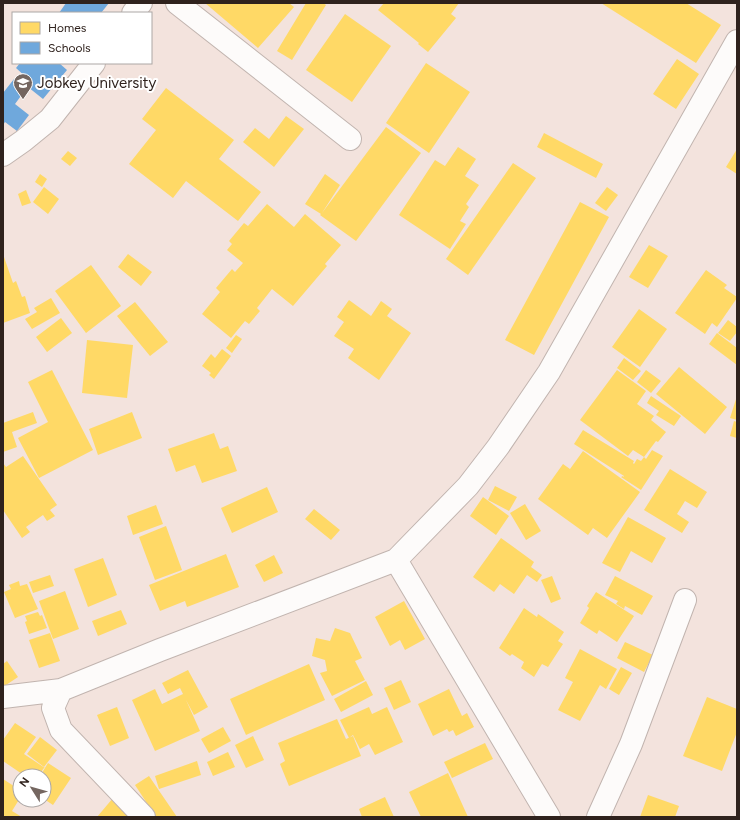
<svg xmlns="http://www.w3.org/2000/svg" width="740" height="820" font-family="Figtree,sans-serif">
  <rect width="100%" height="100%" fill="#f3e3dd"/>
  <path fill="#ffd966" d="M 205,3 L 289,3 L 294,7 L 258,48 Z
    M 306,3 L 323,3 L 326,5 L 292,60 L 277,51 Z
    M 384,3 L 459,3 L 451,14 L 456,18 L 428,52 L 418,44 L 419,43 L 378,10 Z
    M 601,3 L 686,3 L 721,25 L 696,63 Z
    M 345,14 L 391,46 L 352,102 L 306,70 Z
    M 677,59 L 699,74 L 676,109 L 653,94 Z
    M 426,63 L 470,92 L 429,153 L 386,123 Z
    M 166,88 L 234,140 L 219,159 L 261,192 L 238,221 L 186,181 L 173,198 L 129,164 L 156,130 L 142,119 Z
    M 286,116 L 304,129 L 274,167 L 243,142 L 255,128 L 269,139 Z
    M 386,127 L 421,153 L 356,241 L 320,215 L 321,214 L 305,204 L 325,174 L 340,185 L 322,213 Z
    M 544,133 L 603,164 L 596,178 L 537,147 Z
    M 458,147 L 476,159 L 465,176 L 479,185 L 466,204 L 469,207 L 460,221 L 466,224 L 450,249 L 399,215 L 435,160 L 445,166 Z
    M 737,149 L 737,174 L 726,167 Z
    M 68,151 L 77,158 L 70,166 L 61,159 Z
    M 513,163 L 536,178 L 468,275 L 446,259 Z
    M 40,174 L 47,179 L 42,187 L 35,182 Z
    M 44,187 L 59,199 L 48,214 L 33,202 Z
    M 607,187 L 618,195 L 606,211 L 595,203 Z
    M 26,190 L 31,203 L 22,206 L 18,194 Z
    M 580,202 L 609,217 L 534,355 L 505,340 Z
    M 267,204 L 294,227 L 305,214 L 341,245 L 325,264 L 327,266 L 293,306 L 272,289 L 257,308 L 260,311 L 249,324 L 245,321 L 231,338 L 202,314 L 220,292 L 216,288 L 232,269 L 235,272 L 243,263 L 227,250 L 232,244 L 229,241 L 244,223 L 248,226 Z
    M 649,245 L 668,256 L 648,288 L 629,277 Z
    M 3,254 L 13,283 L 16,281 L 22,297 L 25,296 L 30,313 L 3,323 Z
    M 128,254 L 152,272 L 141,286 L 118,267 Z
    M 91,265 L 121,306 L 86,333 L 55,291 Z
    M 706,270 L 727,285 L 724,288 L 737,297 L 737,298 L 717,327 L 712,323 L 705,334 L 675,313 Z
    M 51,298 L 60,313 L 32,329 L 25,319 L 37,312 L 34,308 Z
    M 349,300 L 371,316 L 381,301 L 392,309 L 387,316 L 411,333 L 379,380 L 348,358 L 354,349 L 334,336 L 344,322 L 337,317 Z
    M 135,302 L 168,342 L 150,356 L 117,316 Z
    M 639,309 L 667,329 L 640,367 L 612,347 Z
    M 61,318 L 72,333 L 47,352 L 36,337 Z
    M 728,320 L 737,327 L 737,332 L 730,341 L 718,333 Z
    M 717,333 L 737,348 L 737,365 L 709,344 Z
    M 236,335 L 242,339 L 232,353 L 226,348 Z
    M 87,340 L 133,345 L 127,398 L 82,393 Z
    M 222,349 L 231,356 L 214,379 L 209,375 L 211,373 L 202,366 L 211,354 L 215,358 Z
    M 624,358 L 641,371 L 633,380 L 617,368 Z
    M 679,367 L 727,407 L 705,434 L 656,394 Z
    M 52,370 L 93,450 L 39,478 L 18,438 L 48,422 L 28,382 Z
    M 617,370 L 646,391 L 637,404 L 654,416 L 651,420 L 666,432 L 658,442 L 656,441 L 644,457 L 646,459 L 652,450 L 663,456 L 641,490 L 621,477 L 623,476 L 624,477 L 624,476 L 574,444 L 583,430 L 634,461 L 633,463 L 634,464 L 637,459 L 641,461 L 644,457 L 633,450 L 628,456 L 580,420 Z
    M 646,370 L 661,381 L 651,393 L 637,382 Z
    M 651,396 L 681,416 L 674,426 L 656,415 L 659,411 L 647,403 Z
    M 737,396 L 737,420 L 730,418 Z
    M 33,412 L 37,423 L 12,432 L 17,447 L 3,452 L 3,423 Z
    M 132,412 L 142,438 L 98,455 L 89,429 Z
    M 734,421 L 737,422 L 737,438 L 730,436 Z
    M 214,433 L 220,449 L 228,446 L 237,471 L 202,483 L 195,465 L 176,472 L 168,449 Z
    M 583,451 L 640,492 L 607,538 L 593,528 L 588,535 L 538,499 L 563,464 L 570,469 Z
    M 23,456 L 57,505 L 50,510 L 55,516 L 47,521 L 43,515 L 26,527 L 30,532 L 22,538 L 3,510 L 3,463 L 6,467 Z
    M 670,469 L 707,492 L 697,508 L 685,501 L 677,514 L 689,522 L 682,533 L 644,510 Z
    M 495,486 L 517,497 L 509,511 L 488,500 Z
    M 267,487 L 278,512 L 232,533 L 221,508 Z
    M 483,497 L 509,516 L 496,535 L 470,516 Z
    M 525,504 L 541,531 L 526,540 L 510,513 Z
    M 156,505 L 163,524 L 133,535 L 127,516 Z
    M 314,509 L 340,530 L 331,540 L 305,519 Z
    M 628,517 L 666,538 L 652,563 L 631,551 L 620,572 L 602,563 Z
    M 166,526 L 182,570 L 155,580 L 139,537 Z
    M 501,538 L 534,562 L 531,567 L 542,575 L 537,582 L 527,575 L 514,594 L 500,584 L 494,592 L 473,577 Z
    M 226,554 L 239,587 L 187,607 L 185,601 L 160,611 L 149,585 Z
    M 274,555 L 283,573 L 264,582 L 255,565 Z
    M 103,558 L 117,595 L 88,607 L 74,569 Z
    M 50,575 L 54,586 L 33,593 L 29,582 Z
    M 552,576 L 561,599 L 551,603 L 541,580 Z
    M 615,576 L 653,596 L 642,615 L 625,606 L 624,609 L 616,604 L 618,601 L 605,595 Z
    M 19,581 L 20,586 L 27,584 L 38,609 L 15,618 L 4,592 L 11,589 L 9,585 Z
    M 65,591 L 79,629 L 53,639 L 39,601 Z
    M 596,592 L 634,616 L 617,642 L 599,630 L 597,634 L 580,623 L 589,608 L 587,606 Z
    M 404,601 L 425,639 L 405,650 L 400,640 L 390,646 L 375,617 Z
    M 524,608 L 537,617 L 538,614 L 564,632 L 558,641 L 563,644 L 548,667 L 542,664 L 534,677 L 521,668 L 524,662 L 512,654 L 510,656 L 499,648 Z
    M 121,610 L 127,624 L 98,636 L 92,621 Z
    M 38,612 L 40,616 L 42,615 L 47,628 L 29,634 L 25,622 L 27,621 L 25,616 Z
    M 335,628 L 350,633 L 362,658 L 355,661 L 365,680 L 332,696 L 320,673 L 327,671 L 325,660 L 312,656 L 316,638 L 330,641 Z
    M 50,633 L 60,661 L 39,668 L 29,640 Z
    M 625,642 L 653,655 L 644,672 L 617,658 Z
    M 580,649 L 617,669 L 606,689 L 600,685 L 580,721 L 558,710 L 573,682 L 565,678 Z
    M 7,661 L 18,677 L 3,687 L 3,664 Z
    M 309,664 L 325,700 L 246,735 L 230,699 Z
    M 621,667 L 632,673 L 619,695 L 609,689 Z
    M 188,670 L 208,707 L 194,715 L 186,700 L 200,731 L 155,751 L 132,700 L 155,689 L 162,704 L 183,694 L 180,688 L 168,694 L 162,683 Z
    M 401,680 L 411,702 L 394,710 L 384,688 Z
    M 366,681 L 373,695 L 341,712 L 334,699 Z
    M 449,689 L 462,716 L 467,713 L 474,727 L 456,736 L 453,730 L 449,732 L 447,729 L 433,736 L 418,704 Z
    M 707,697 L 737,709 L 737,732 L 722,771 L 683,756 Z
    M 117,707 L 129,738 L 110,746 L 97,715 Z
    M 369,707 L 372,714 L 387,707 L 403,742 L 375,755 L 369,744 L 360,749 L 353,735 L 349,738 L 340,720 Z
    M 337,719 L 346,739 L 353,736 L 361,756 L 289,786 L 280,764 L 285,761 L 278,743 Z
    M 15,723 L 36,737 L 24,754 L 45,768 L 44,768 L 38,776 L 25,776 L 3,761 L 3,740 Z
    M 223,727 L 231,741 L 209,753 L 201,739 Z
    M 253,736 L 264,760 L 246,768 L 235,745 Z
    M 40,737 L 57,750 L 44,767 L 27,754 Z
    M 485,743 L 493,759 L 452,778 L 444,762 Z
    M 228,752 L 235,767 L 213,776 L 207,762 Z
    M 197,761 L 201,775 L 159,789 L 155,776 Z
    M 48,763 L 71,778 L 53,805 L 44,799 L 44,776 L 40,776 Z
    M 448,773 L 468,817 L 421,817 L 409,792 Z
    M 149,776 L 177,817 L 156,817 L 135,785 Z
    M 3,779 L 20,790 L 20,798 L 12,811 L 22,817 L 3,817 Z
    M 648,795 L 679,806 L 675,817 L 640,817 Z
    M 385,797 L 394,817 L 362,817 L 359,809 Z
    M 113,798 L 134,817 L 97,817 Z"/>
  <path fill="#6fa8dc" d="M 66,3 L 109,3 L 101,13 L 59,13 Z
    M 20,63 L 59,63 L 67,70 L 43,99 L 23,83 L 27,78 L 16,68 Z
    M 14,79 L 26,89 L 15,104 L 29,115 L 17,131 L 5,122 L 3,125 L 3,93 Z"/>
  <g fill="none" stroke-linecap="round" stroke-linejoin="round">
    <g stroke="#c1b4af" stroke-width="24">
      <path id="minor" d="M 177,3 L 350,139
        M 133,13 L 141,3
        M 3,155 L 23,141 L 50,119 L 94,63
        M 396,560 L 549,817
        M 3,697 L 61,690
        M 144,817 L 61,730 L 53,708 L 61,690 L 160,650 L 396,560 L 468,486 L 498,447 L 549,372 L 737,41
        M 598,817 L 631,744 L 685,600"/>
    </g>
    <use href="#minor" stroke="#fdfbfa" stroke-width="22"/>
  </g>
  <defs>
    <g id="university-pin" transform="scale(1)"><path d="M0 17L-7.5 6A9.5 9.5 0 1 1 7.5 6Z" fill="#746660" stroke="#fff"/><path d="M0-5L7-2L0 1L-7-2ZM-4 1L0 2.5L4 1V4Q0 6-4 4Z" fill="#fff"/></g>
  </defs>
  <g fill-rule="evenodd">
    <use href="#university-pin" x="23" y="83"/>
  </g>
  <g text-anchor="middle" dominant-baseline="central" stroke-width="4" stroke-linejoin="round" paint-order="stroke">
    <g font-size="15" fill="#2f221d" stroke="#fff" text-anchor="start">
      <text x="37" y="83">Jobkey University</text>
    </g>
  </g>
  <rect width="740" height="820" fill="none" stroke="#2f221d" stroke-width="8"/>
  <rect x="12" y="12" width="140" height="52" fill="#ffffff" stroke="#aca7a5"/>
  <rect x="20" y="22" width="20" height="12" fill="#ffd966" stroke="#aca7a5"/>
  <text x="48" y="32" font-size="12" fill="#2f221d">Homes</text>
  <rect x="20" y="42" width="20" height="12" fill="#6fa8dc" stroke="#aca7a5"/>
  <text x="48" y="52" font-size="12" fill="#2f221d">Schools</text>
  <g transform="translate(32 788) rotate(307)"><circle r="19" fill="#ffffff" stroke="#aca7a5"/>
  <path d="M0-3L7 15L0 10L-7 15Z" fill="#746660"/>
  <text y="-6" font-size="11" font-weight="bold" text-anchor="middle" fill="#2f221d">N</text>
  </g>
</svg>
